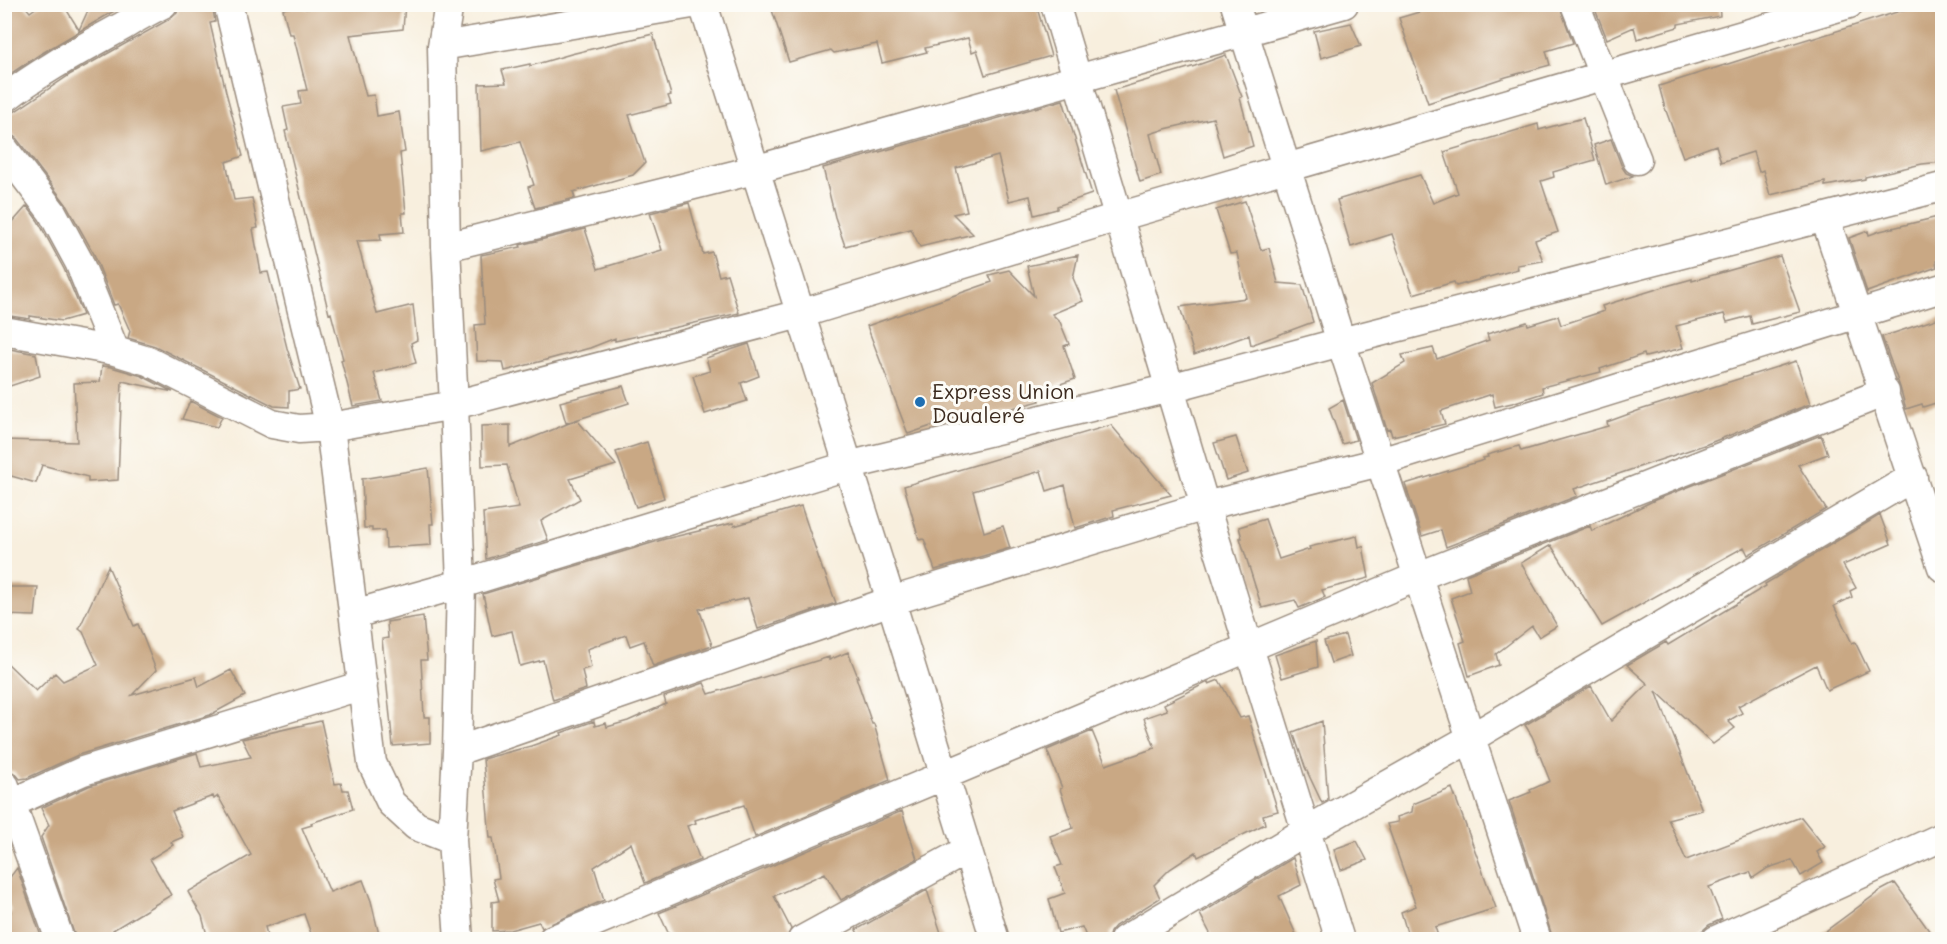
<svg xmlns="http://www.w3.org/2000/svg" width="1947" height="944" font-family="Mali,sans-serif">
  <rect width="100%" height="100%" fill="#fdfcf7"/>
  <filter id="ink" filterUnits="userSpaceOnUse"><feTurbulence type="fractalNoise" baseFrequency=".0167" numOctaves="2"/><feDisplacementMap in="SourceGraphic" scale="12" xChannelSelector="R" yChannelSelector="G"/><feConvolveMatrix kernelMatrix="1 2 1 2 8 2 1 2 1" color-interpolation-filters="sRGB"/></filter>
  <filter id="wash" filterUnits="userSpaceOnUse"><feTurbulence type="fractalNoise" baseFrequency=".008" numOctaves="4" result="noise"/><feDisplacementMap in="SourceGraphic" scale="24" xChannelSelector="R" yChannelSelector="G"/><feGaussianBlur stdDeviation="1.35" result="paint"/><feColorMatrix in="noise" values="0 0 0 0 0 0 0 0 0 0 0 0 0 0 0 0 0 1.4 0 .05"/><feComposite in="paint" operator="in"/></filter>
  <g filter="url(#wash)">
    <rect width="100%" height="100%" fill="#f8efde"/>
    <g id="blocks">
      <path fill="#c9a884" d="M 4,4 L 23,4 L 30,12 L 41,4 L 63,4 L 79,30 L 91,4 L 126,4 L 39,55 L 4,78 Z
        M 179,4 L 212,4 L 215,22 L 210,23 L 226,92 L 243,156 L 226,162 L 234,200 L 252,198 L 258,228 L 253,229 L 261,273 L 268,272 L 287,348 L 300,389 L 289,391 L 289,407 L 274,406 L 155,346 L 128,338 L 130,331 L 118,304 L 114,305 L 94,254 L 66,204 L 17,139 L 11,134 L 4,133 L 4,115 L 14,112 L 71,74 L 170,19 L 177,13 Z
        M 303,4 L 305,4 L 306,9 L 334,4 L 405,4 L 403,29 L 350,35 L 366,96 L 374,95 L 377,116 L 399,112 L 405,152 L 400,153 L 406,213 L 402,213 L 404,232 L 380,234 L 381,240 L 357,241 L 377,314 L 413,305 L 417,340 L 411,343 L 416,363 L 374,373 L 382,401 L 353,406 L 341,360 L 343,359 L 331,313 L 329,314 L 285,131 L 288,130 L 283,107 L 301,104 L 299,91 L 307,90 L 293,34 L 289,34 L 283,9 Z
        M 770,4 L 943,4 L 944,11 L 967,4 L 1036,4 L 1051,56 L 985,75 L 977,50 L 972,52 L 968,38 L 925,48 L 927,52 L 882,63 L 877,44 L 834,53 L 831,50 L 789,62 Z
        M 1446,4 L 1559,4 L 1573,43 L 1546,51 L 1550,65 L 1506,77 L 1428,103 L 1399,18 Z
        M 1593,4 L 1719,4 L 1720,16 L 1678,24 L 1678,27 L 1637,39 L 1634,27 L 1607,39 Z
        M 1922,4 L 1942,4 L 1942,162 L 1922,164 L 1865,177 L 1865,179 L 1825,186 L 1825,182 L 1770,195 L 1763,170 L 1759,172 L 1753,152 L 1721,162 L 1716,145 L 1683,157 L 1665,108 L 1659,86 L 1775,49 L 1811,38 L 1812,39 Z
        M 1351,23 L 1361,46 L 1321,58 L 1314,31 Z
        M 653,34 L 671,95 L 668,96 L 671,104 L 629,115 L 645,163 L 633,175 L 573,192 L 575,198 L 535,208 L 528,187 L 534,185 L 520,142 L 481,151 L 479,84 L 506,83 L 502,70 L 530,64 L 530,66 L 571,54 Z
        M 1226,55 L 1242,97 L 1240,98 L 1253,146 L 1223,156 L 1213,118 L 1165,129 L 1150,134 L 1161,175 L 1140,182 L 1114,90 L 1195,66 Z
        M 1063,100 L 1092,194 L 1057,206 L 1057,209 L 1034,215 L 1030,196 L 1009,201 L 998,156 L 956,168 L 967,211 L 953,214 L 973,234 L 920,247 L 911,229 L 845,246 L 835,217 L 823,168 Z
        M 1583,118 L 1595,160 L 1553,172 L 1554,177 L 1541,181 L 1558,232 L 1535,240 L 1543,261 L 1517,265 L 1518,269 L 1456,286 L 1454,282 L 1413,294 L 1392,234 L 1351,247 L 1337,200 L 1420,175 L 1433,203 L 1458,193 L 1444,152 L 1538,124 L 1539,130 Z
        M 1611,139 L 1622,167 L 1626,173 L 1633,176 L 1606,185 L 1594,145 Z
        M 1245,201 L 1261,250 L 1269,248 L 1278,283 L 1302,285 L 1313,322 L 1251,345 L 1249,335 L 1194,355 L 1180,307 L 1246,298 L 1237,253 L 1230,254 L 1216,210 Z
        M 689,203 L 703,254 L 712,252 L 719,276 L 727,274 L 739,313 L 615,341 L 615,338 L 590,348 L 505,371 L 503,362 L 477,361 L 475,325 L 485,324 L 481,255 L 521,247 L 520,245 L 585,229 L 598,269 L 662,250 L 650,213 Z
        M 27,206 L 38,221 L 64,269 L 83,315 L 62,321 L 30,316 L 30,319 L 4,315 L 4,232 Z
        M 1942,216 L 1942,259 L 1936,261 L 1937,267 L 1867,292 L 1849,238 L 1868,231 L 1869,235 L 1880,231 Z
        M 1078,255 L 1073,278 L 1083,301 L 1052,314 L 1060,322 L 1069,344 L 1064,346 L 1075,379 L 1037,392 L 1040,401 L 962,421 L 960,416 L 908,434 L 867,326 L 992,282 L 989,275 L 1009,270 L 1034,296 L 1027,266 Z
        M 1780,256 L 1800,312 L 1752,324 L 1750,316 L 1727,322 L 1724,314 L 1676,326 L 1683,348 L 1645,357 L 1644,354 L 1600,369 L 1601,372 L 1542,387 L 1543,393 L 1512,403 L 1495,407 L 1492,394 L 1441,411 L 1445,424 L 1392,436 L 1390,429 L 1387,430 L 1372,383 L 1405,363 L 1402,355 L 1433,348 L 1437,359 L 1489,340 L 1487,334 L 1527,322 L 1528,325 L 1558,316 L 1561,325 L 1604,311 L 1602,306 L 1670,285 L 1692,279 L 1692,281 Z
        M 1942,317 L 1942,401 L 1923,407 L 1922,404 L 1906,409 L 1900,387 L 1882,337 Z
        M 749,344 L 759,376 L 741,383 L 747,401 L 705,414 L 693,376 L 710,371 L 706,358 Z
        M 4,348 L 36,354 L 40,376 L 4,388 Z
        M 1796,361 L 1810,404 L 1707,444 L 1574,489 L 1577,496 L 1446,547 L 1441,530 L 1422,536 L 1405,484 L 1484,460 L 1483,458 L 1488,457 L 1487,455 L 1519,446 L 1521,451 L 1608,426 L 1607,422 L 1640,410 Z
        M 102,366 L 111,367 L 142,376 L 173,392 L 122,381 L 118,480 L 88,482 L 88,477 L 42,465 L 36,483 L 4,474 L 4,440 L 77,442 L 74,383 L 100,382 Z
        M 623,386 L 629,403 L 566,423 L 560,402 Z
        M 1343,400 L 1356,440 L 1342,444 L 1329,408 Z
        M 190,401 L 222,417 L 217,427 L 182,419 Z
        M 577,420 L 616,465 L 570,479 L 580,499 L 541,521 L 548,540 L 486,559 L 483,513 L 519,508 L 507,465 L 482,466 L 481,426 L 510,425 L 510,447 Z
        M 1111,425 L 1171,495 L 1113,510 L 1114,516 L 1075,528 L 1065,485 L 1047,491 L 1041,471 L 973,491 L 984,532 L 1003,526 L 1010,548 L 935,570 L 924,539 L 919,540 L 904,486 Z
        M 1821,435 L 1828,454 L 1798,465 L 1826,509 L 1748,555 L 1744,547 L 1602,626 L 1551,545 L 1521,563 L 1557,626 L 1539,637 L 1532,626 L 1496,654 L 1499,665 L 1469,676 L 1460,643 L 1465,641 L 1451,598 L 1470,591 L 1466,575 L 1590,526 L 1592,531 L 1655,500 Z
        M 1236,437 L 1248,473 L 1226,480 L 1214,443 Z
        M 647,442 L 664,498 L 636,507 L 616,452 Z
        M 428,468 L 433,524 L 430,524 L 431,545 L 386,548 L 385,530 L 372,531 L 372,528 L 364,528 L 362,479 Z
        M 801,506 L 823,571 L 824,571 L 836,603 L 758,629 L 748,598 L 699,609 L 712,645 L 653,666 L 644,641 L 630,646 L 626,635 L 587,649 L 591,667 L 582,670 L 586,689 L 553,700 L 543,660 L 520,666 L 512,631 L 492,636 L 483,594 L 665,539 L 733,523 L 734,526 Z
        M 1880,515 L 1891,544 L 1843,565 L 1856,588 L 1850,591 L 1852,597 L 1834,606 L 1852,643 L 1855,642 L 1869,671 L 1827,690 L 1816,665 L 1738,706 L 1742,713 L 1728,721 L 1735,728 L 1713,744 L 1656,691 L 1702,810 L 1668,819 L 1686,860 L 1801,817 L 1825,847 L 1817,852 L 1823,863 L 1801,876 L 1792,860 L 1768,868 L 1753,878 L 1750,872 L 1709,887 L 1722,919 L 1709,925 L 1702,931 L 1682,939 L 1553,939 L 1509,801 L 1531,792 L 1530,790 L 1550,781 L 1532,736 L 1525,725 L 1591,686 L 1611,721 L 1648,684 L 1627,665 L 1666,642 L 1668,645 L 1766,586 L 1765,584 Z
        M 1265,519 L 1279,559 L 1310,549 L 1309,547 L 1357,536 L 1359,547 L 1363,546 L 1369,578 L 1322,590 L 1325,597 L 1299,608 L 1295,600 L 1262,608 L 1240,538 L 1242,538 L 1239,527 Z
        M 108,566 L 134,626 L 138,624 L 156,670 L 132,695 L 196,677 L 199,687 L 231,670 L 245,696 L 210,715 L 78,755 L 27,778 L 20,779 L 15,773 L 4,770 L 4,660 L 36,691 L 55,673 L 63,681 L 98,665 L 83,632 L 79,629 Z
        M 4,587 L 38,587 L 35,616 L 4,615 Z
        M 423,616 L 427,660 L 421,660 L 424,717 L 430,717 L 430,743 L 393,746 L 382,639 L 388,638 L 387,622 Z
        M 1345,635 L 1351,656 L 1331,663 L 1324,641 Z
        M 1316,641 L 1318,667 L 1282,678 L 1275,655 Z
        M 848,652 L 858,677 L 856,677 L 872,724 L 874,724 L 890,780 L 755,837 L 744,805 L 695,820 L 696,823 L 687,826 L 700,860 L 645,883 L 631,843 L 594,867 L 604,900 L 542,928 L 539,922 L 510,930 L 492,931 L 492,902 L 499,901 L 493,879 L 499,878 L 493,838 L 490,838 L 483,759 L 531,746 L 562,735 L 561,733 L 594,721 L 595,726 L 606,723 L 607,727 L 628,721 L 666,704 L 664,697 L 704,683 L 709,694 L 829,657 L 829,660 Z
        M 1219,680 L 1240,718 L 1248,716 L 1278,811 L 1263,815 L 1265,824 L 1198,857 L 1196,852 L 1170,869 L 1154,885 L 1160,898 L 1115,926 L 1110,932 L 1108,939 L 1087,939 L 1082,927 L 1058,933 L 1049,899 L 1065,893 L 1055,867 L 1062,865 L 1050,836 L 1073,828 L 1060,789 L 1062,788 L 1047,750 L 1092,731 L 1106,765 L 1155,748 L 1144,718 L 1167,710 L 1164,704 L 1208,682 L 1209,684 Z
        M 321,721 L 335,784 L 341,783 L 343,790 L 348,790 L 353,809 L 311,823 L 312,825 L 302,828 L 330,892 L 363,880 L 371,901 L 380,939 L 313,939 L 304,914 L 265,927 L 268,939 L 208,939 L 202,916 L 188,892 L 251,855 L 218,796 L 214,799 L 213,796 L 172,811 L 183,837 L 171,842 L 173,845 L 150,859 L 171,895 L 113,930 L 122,939 L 76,939 L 41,837 L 49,825 L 41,808 L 89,786 L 197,753 L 201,767 L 251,757 L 242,739 Z
        M 1322,721 L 1328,800 L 1322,803 L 1305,767 L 1293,732 Z
        M 1452,788 L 1496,908 L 1435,927 L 1439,939 L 1409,939 L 1401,912 L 1416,906 L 1387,824 L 1398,822 L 1397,817 L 1412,812 L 1413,804 Z
        M 902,811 L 917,859 L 841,900 L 825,873 L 774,896 L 791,929 L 786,939 L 671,939 L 659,913 Z
        M 1357,841 L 1367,860 L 1341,870 L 1334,849 Z
        M 1293,858 L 1301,885 L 1279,896 L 1298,939 L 1213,939 L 1200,914 Z
        M 17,868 L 42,939 L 4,939 L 4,914 L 11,912 L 4,894 L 4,885 Z
        M 1895,883 L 1935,939 L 1815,939 L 1880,891 Z
        M 927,890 L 943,939 L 861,939 L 856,930 Z"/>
    </g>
  </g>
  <g filter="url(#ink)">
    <use href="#blocks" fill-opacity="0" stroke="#9a8c7e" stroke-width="1.5"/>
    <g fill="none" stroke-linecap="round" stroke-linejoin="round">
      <g stroke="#9a8c7e" stroke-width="31">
        <path id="minor" d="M 228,4 L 330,427 L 372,763 L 391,803 L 416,826 L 452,840
          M 449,4 L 442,46 L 446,247 L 454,405 L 461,584 L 457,751 L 452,840 L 459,940
          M 703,4 L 891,601 L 995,940
          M 1055,4 L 1205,506 L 1340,940
          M 1235,4 L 1341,342 L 1537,940
          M 1575,4 L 1637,160
          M 442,46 L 692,4
          M 4,99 C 42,70 82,49 123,26 C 136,18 149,11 163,4
          M 4,149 L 52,212 L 79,262 L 115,351
          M 1825,218 L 1942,567
          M 446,247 L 754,170 L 1344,4
          M 4,331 L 115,351 L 148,361 L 272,424 L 299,429 L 330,427 L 454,405 L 800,314 L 1118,217 L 1849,4
          M 354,614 L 461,584 L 847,466 L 1170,388 L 1341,342 L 1942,187
          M 457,751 L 891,601 L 1205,506 L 1380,462 L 1942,288
          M 5,786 L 60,940
          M 12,803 L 83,771 L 363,685
          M 552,940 L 1419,576 L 1885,392
          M 802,940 L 967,850
          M 1124,940 L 1306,831 L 1471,738 L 1913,477
          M 1716,940 L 1942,837"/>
      </g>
      <use href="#minor" stroke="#fff" stroke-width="28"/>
    </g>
  </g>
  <circle fill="#1f6fb2" stroke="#fdfcf7" stroke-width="2" cx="920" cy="402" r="6"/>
  <g text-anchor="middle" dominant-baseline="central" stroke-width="6" stroke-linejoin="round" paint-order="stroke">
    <g font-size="21" fill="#3b2a1e" stroke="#fdfcf7" text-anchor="start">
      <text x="932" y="390">Express Union<tspan x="932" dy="24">Doualeré</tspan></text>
    </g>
  </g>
  <rect width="1947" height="944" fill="none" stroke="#fdfcf7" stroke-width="24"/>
</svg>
